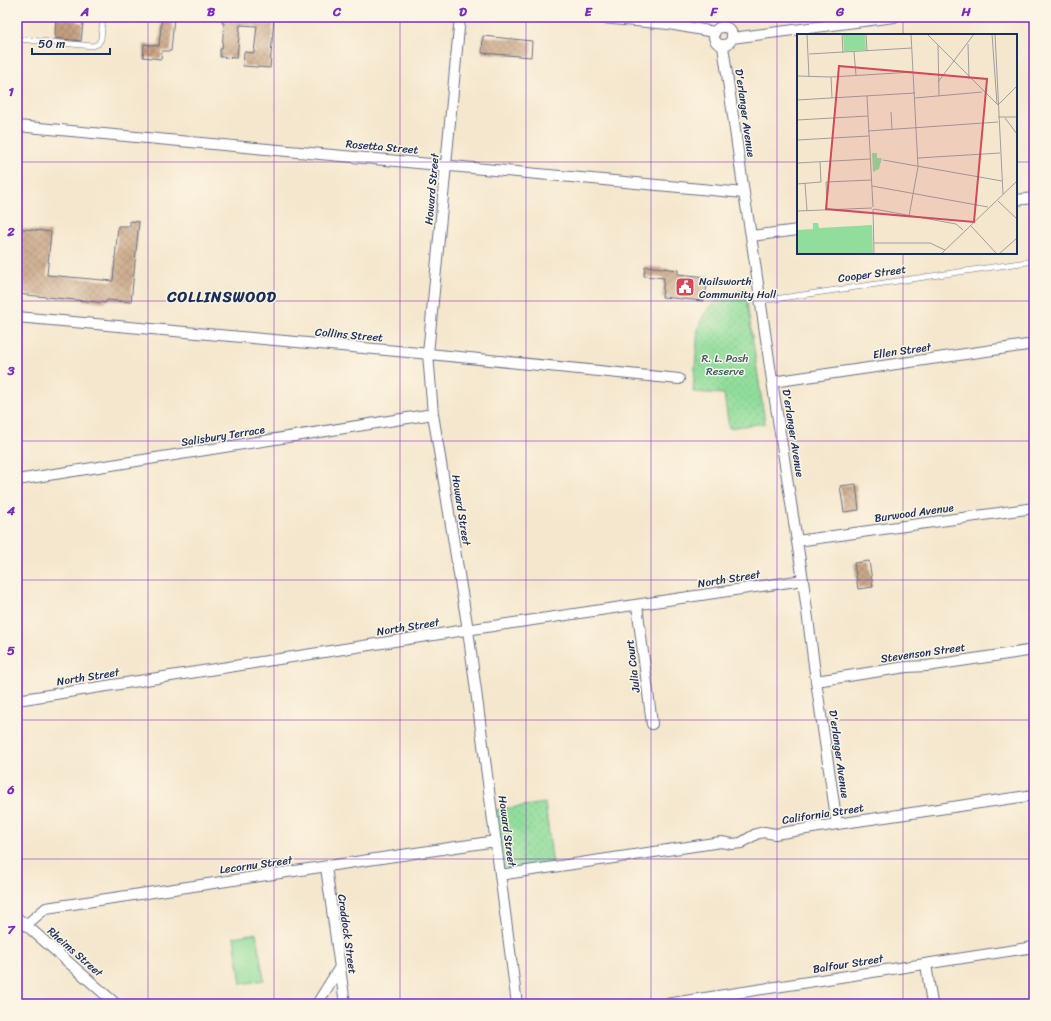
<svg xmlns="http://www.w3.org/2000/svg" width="1051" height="1021" font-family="Sriracha,sans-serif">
  <defs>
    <pattern id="green-dots" width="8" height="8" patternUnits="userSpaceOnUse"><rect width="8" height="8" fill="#91dd9b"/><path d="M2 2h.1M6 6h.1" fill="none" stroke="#7cbe88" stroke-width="1.8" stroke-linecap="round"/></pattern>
    <pattern id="building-cross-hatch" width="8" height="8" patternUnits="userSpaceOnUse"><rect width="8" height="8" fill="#c39c7a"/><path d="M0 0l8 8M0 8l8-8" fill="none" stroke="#9e8067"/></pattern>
  </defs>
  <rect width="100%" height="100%" fill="#fcf5e5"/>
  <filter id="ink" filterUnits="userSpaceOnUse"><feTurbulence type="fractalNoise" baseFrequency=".025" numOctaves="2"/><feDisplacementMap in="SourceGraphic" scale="8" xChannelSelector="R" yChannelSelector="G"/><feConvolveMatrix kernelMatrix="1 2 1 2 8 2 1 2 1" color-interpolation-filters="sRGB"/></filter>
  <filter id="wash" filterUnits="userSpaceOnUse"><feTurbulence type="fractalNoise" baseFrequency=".012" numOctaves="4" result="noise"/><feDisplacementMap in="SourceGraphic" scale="16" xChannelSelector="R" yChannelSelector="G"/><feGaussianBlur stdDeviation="0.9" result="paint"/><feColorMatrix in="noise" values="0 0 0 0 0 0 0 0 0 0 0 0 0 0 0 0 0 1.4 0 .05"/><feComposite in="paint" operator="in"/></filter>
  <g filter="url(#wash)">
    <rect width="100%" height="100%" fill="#f5e7cd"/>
    <path fill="url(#green-dots)" stroke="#56867c" d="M 745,289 L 765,423 L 729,428 L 724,394 L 693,392 L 698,328 L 704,314 L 716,301 Z
      M 545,803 L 553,865 L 503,872 L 495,810 Z"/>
    <path fill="#91dd9b" stroke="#56867c" d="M 256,933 L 264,980 L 241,984 L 234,937 Z"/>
    <g id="blocks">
      <path fill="url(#building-cross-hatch)" d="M 56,17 L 78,17 L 77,22 L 83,23 L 81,41 L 55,38 Z
        M 162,17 L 174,17 L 171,51 L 162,51 L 161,59 L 143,57 L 144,44 L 159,46 Z
        M 223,17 L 274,17 L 270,68 L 243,66 L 244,52 L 254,53 L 257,26 L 240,25 L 237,58 L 220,57 L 220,49 L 222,49 L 224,23 L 222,23 Z
        M 483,36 L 532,41 L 531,57 L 482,53 Z
        M 130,221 L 139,222 L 131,302 L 107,300 L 105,303 L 17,294 L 17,228 L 51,232 L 47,275 L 113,281 L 118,226 L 130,226 Z
        M 645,266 L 678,270 L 678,274 L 707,277 L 706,296 L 703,296 L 703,301 L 662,297 L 664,278 L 644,276 Z
        M 856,484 L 859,510 L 844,512 L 840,486 Z
        M 869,561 L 873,587 L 858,589 L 854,563 Z"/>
    </g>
  </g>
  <g filter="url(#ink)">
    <use href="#blocks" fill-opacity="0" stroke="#676f85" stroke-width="1"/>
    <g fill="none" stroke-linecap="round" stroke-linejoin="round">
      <g stroke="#676f85" stroke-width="6">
        <path id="service" d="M 18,39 L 93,46 L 98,44 L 101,39 L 103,17
          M 761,301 L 1034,261"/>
      </g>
      <g stroke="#676f85" stroke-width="12">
        <path id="minor" d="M 460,17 L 428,354 L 433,414 L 468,630 L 517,1004
          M 591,17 L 669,24 L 714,32
          M714 36a9 9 0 1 1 18 0a9 9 0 1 1-18 0Z
          M 732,38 L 894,17
          M 723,46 L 744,193 L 751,236 L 774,394 L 803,580 L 816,681 L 837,824
          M 17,126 L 744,193
          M 1016,200 L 1034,198
          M 751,236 L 798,230
          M 17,317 L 419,353 L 679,379
          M 772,382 L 1034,344
          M 17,480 L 433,414
          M 797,541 L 1034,508
          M 637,605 L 652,724
          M 816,681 L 906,667 L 927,666 L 1034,650
          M 17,700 L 459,631 L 803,580
          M 326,867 L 345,1004
          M 500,875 L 721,842 L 733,844 L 741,843 L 756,834 L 764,832 L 775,834 L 837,824 L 1034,795
          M 17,918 L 26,925 L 116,1004
          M 26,925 L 46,908 L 496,841
          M 926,964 L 932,1004
          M 317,1004 L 340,967
          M 666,1004 L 1034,947"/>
      </g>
      <use href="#service" stroke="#fff" stroke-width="5"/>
      <use href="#minor" stroke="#fff" stroke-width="10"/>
    </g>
  </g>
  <path fill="none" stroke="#7b2cbf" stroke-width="1" stroke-opacity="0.55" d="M 148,17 L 148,1004M 274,17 L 274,1004M 400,17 L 400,1004M 526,17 L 526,1004M 651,17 L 651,1004M 777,17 L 777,1004M 903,17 L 903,35M 17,162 L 798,162M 1016,162 L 1034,162M 903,253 L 903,1004M 17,301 L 1034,301M 17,441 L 1034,441M 17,580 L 1034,580M 17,720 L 1034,720M 17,859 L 1034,859"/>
  <defs>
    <g id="civic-square" transform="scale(1)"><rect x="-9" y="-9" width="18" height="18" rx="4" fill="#d1495b" stroke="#fcf5e5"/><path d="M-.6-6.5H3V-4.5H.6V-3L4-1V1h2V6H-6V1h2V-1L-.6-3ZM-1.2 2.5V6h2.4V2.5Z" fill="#fff"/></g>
  </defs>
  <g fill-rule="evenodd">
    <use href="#civic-square" x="685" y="287"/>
  </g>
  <g text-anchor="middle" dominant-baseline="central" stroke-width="3" stroke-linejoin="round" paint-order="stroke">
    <g font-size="11" fill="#1b2f5e" stroke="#fcf5e5">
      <text transform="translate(745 113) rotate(82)">D'erlanger Avenue</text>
      <text transform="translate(382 147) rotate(5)">Rosetta Street</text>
      <text transform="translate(432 189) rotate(-85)">Howard Street</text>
      <text transform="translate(872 274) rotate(-8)">Cooper Street</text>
      <text transform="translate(349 335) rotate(5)">Collins Street</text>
      <text transform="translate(902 351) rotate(-8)">Ellen Street</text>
      <text transform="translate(793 433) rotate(81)">D'erlanger Avenue</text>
      <text transform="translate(223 436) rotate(-9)">Salisbury Terrace</text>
      <text transform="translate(461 510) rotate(81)">Howard Street</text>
      <text transform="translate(914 513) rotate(-8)">Burwood Avenue</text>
      <text transform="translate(729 579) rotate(-9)">North Street</text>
      <text transform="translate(408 627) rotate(-9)">North Street</text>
      <text transform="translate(923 653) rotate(-8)">Stevenson Street</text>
      <text transform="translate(633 666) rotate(-97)">Julia Court</text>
      <text transform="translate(88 677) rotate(-9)">North Street</text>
      <text transform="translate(839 754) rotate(82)">D'erlanger Avenue</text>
      <text transform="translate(823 814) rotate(-9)">California Street</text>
      <text transform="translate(507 831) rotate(82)">Howard Street</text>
      <text transform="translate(256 865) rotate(-8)">Lecornu Street</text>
      <text transform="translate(347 934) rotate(82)">Craddock Street</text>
      <text transform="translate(75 952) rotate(41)">Rheims Street</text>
      <text transform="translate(848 964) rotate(-9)">Balfour Street</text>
    </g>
    <g font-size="11" fill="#1b2f5e" stroke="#fcf5e5" text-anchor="start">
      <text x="699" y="281">Nailsworth<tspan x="699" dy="13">Community Hall</tspan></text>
    </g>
    <g font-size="11" fill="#385a6d" stroke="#fcf5e5">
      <text x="725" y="358">R. L. Pash<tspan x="725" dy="13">Reserve</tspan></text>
    </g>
    <g font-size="15" font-weight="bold" letter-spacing="1" fill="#1b2f5e" stroke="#fcf5e5">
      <text x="222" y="297">COLLINSWOOD</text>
    </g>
  </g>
  <g transform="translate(797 34)">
    <rect width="220" height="220" fill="#f5e7cd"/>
    <path d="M 46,0 L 68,0 L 69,16 L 47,17 ZM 75,119 L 80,119 L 80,124 L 85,124 L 82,135 L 76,138 Z" fill="#91dd9b"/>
    <path d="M 16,189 L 21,189 L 22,194 L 75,191 L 76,220 L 0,220 L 0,196 L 16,195 Z" fill="#91dd9b"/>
    <path d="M 47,7 L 63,7 L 63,16 L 47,17 Z" fill="#91dd9b"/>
    <path fill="none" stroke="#9e9da1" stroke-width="1" d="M 10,0 L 12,43M 45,0 L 46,19M 69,0 L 70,17M 130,0 L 201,71M 195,0 L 200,70M 198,0 L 206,160M 171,10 L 172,45M 141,11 L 142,62M 57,18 L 59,41M 12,20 L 115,14M 0,42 L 34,43 L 116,38M 34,43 L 35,64M 141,48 L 177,0M 70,62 L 76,173M 118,64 L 185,58M 0,66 L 118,59M 202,70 L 220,52M 94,78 L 95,95M 201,83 L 220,83M 208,84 L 220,100M 0,86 L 71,82M 71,97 L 201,88M 0,106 L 72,102M 121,124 L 203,119M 86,126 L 205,147M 0,129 L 73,125M 8,149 L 10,177M 0,150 L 24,148 L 23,128M 75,152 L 191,173M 201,167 L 220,185M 76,175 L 77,220M 77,175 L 159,190 L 166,196M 30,176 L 29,148 L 74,146M 0,177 L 75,174M 112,182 L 121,133 L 114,0M 174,192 L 200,220M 77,209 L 133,209 L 148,216M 144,220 L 220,147M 202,220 L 220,204"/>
    <path fill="#d1495b" fill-opacity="0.15" stroke="#d1495b" stroke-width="2" d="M 42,32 L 190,45 L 177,188 L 29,175 Z"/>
    <rect width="220" height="220" fill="none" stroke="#1b2f5e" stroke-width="2"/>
  </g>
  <rect width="1051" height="1021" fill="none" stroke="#fcf5e5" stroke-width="44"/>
  <path d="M32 48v6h78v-6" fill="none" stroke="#1b2f5e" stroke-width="2"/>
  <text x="38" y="48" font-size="12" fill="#1b2f5e" stroke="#fcf5e5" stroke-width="3" paint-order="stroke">50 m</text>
  <rect x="22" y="22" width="1007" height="977" fill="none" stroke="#7b2cbf" stroke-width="1.5"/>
  <g font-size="13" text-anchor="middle" font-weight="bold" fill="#7b2cbf">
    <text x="85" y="16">A</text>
    <text x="211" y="16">B</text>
    <text x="337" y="16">C</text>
    <text x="463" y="16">D</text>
    <text x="588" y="16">E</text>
    <text x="714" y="16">F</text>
    <text x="840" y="16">G</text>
    <text x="966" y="16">H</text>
    <text x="11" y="96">1</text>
    <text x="11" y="236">2</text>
    <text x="11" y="375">3</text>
    <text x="11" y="515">4</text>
    <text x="11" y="655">5</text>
    <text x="11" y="794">6</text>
    <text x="11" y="934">7</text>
  </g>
</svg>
